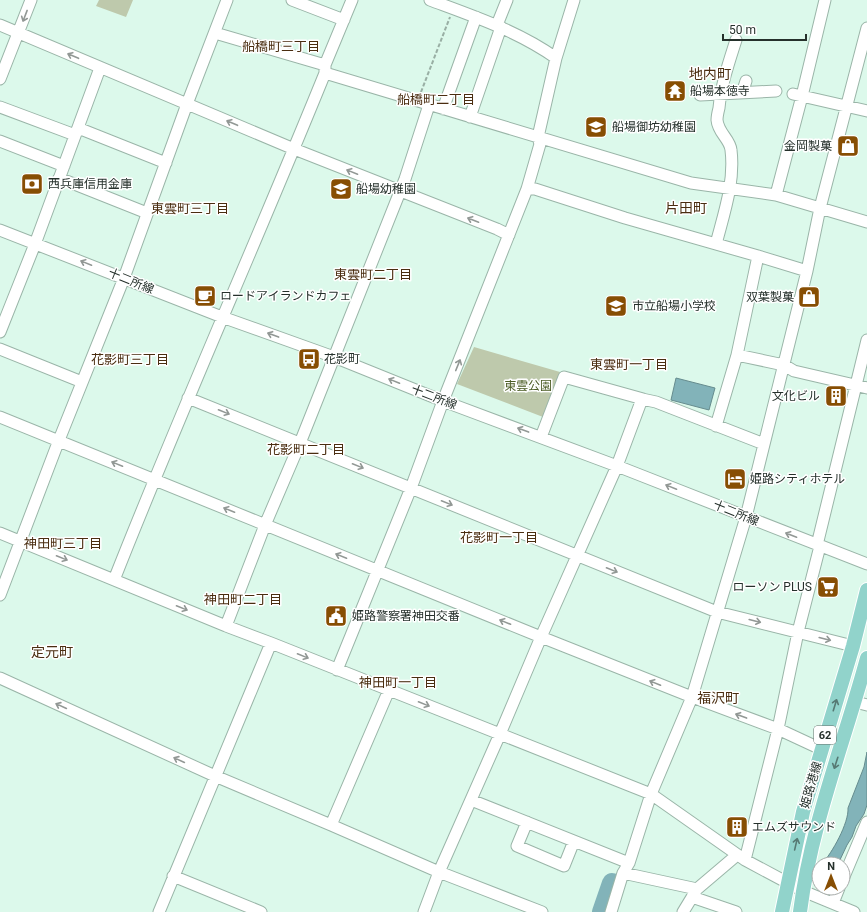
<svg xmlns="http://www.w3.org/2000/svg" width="867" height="912" font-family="Roboto,'Noto Sans JP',sans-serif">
  <rect width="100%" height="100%" fill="#dcf9eb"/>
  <path fill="#bec9ac" d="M 99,0 L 133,0 L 126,17 L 96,6 Z
    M 474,347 L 560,372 L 543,417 L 457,384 Z"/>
  <path fill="#82b3b9" stroke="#668c8e" d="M 676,378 L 715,388 L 709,410 L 671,400 Z
    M 867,752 L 867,805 L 864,814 L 856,826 L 852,837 L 847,845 L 838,864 L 822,864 C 832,853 849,823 848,808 L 864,767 Z
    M 819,867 L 819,884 L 816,882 L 812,875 Z"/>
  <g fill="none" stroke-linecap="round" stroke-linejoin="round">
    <path stroke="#82b3b9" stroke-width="20" d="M 602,912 L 612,883"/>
    <g stroke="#9ab5a8" stroke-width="13">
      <path id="minor" d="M 292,0 L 344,20
        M 430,0 C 473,16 518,31 556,58
        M 0,25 L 294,149 L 497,229 L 509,235
        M 497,25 L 507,0
        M 215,33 L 325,65
        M 325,73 L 691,183 L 776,195 L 867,222
        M 0,79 L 31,0
        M 742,93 L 746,81
        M 793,94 L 867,111
        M 700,95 L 776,91
        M 0,107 L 75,135
        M 443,109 L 476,17
        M 470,117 L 501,27
        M 78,128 L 166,163
        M 0,141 L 64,166
        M 59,178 L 147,213
        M 527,189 L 535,189 L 625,218 L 758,256 L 807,271
        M 776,195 L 802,96 L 825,0
        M 0,230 L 222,317 L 334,357 L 443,401 L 617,466 L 867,564
        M 716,244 C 724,213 735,182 731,150 C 730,139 718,133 717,120 C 717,117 718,112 719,108 C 721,85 729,62 736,40
        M 0,332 L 35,244 L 100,68
        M 0,349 L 82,382
        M 737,355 L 784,365 L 794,371 L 867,388
        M 188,398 L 717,612 L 853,646
        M 0,417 L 541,637 L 692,697 L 778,729 L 821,749
        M 716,426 L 737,355 L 758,256
        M 541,437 L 564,377 L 643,399
        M 0,533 L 226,626 L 271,643 L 651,794 L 745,860 L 803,891 L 854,912
        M 817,545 L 867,340
        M 114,580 C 181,410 256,243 325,73 L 325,65 L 352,0
        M 0,595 L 59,440 L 124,278 L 187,104 L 227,0
        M 226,626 L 265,525 L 300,443 L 405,179 L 429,105
        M 337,670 L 411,488 L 443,401 L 527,189 L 540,144 L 538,137 L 556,58 L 574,0
        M 0,678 L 215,776 L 331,825 L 439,872 L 542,912
        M 855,702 L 867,705
        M 471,800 L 629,863
        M 527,822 L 517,846 L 564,866 L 574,841
        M 331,825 L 389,690
        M 745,860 L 778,729 L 798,632 L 820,546
        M 623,873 L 697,889
        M 173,876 L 261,912
        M 843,879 L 867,822
        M 692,897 L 736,912
        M 833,903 L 839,888
        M 159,912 L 271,643
        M 424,912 L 439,872 L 500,734 L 541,637 L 617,466 L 642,399 L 656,402 L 764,444
        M 611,912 L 623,873 L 629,863 L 651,794 L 692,697 L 746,517 L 807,271 L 820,208 L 867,28
        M 683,912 L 697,889 L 737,855"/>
    </g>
    <g stroke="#fff" stroke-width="16">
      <path id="major" d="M 782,912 L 803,812 L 853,646 L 867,590
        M 800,912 C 811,825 844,743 867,658"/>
    </g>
    <path stroke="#99afa4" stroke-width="2" stroke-dasharray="4 2" stroke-linecap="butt" d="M 421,92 L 450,17"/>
    <use href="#minor" stroke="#fff" stroke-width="11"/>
    <use href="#major" stroke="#91d3cb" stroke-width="14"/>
  </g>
  <defs><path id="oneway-shaft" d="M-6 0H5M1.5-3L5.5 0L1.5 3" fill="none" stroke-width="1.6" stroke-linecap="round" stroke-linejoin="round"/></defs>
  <g stroke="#929895">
    <use href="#oneway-shaft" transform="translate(25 16) rotate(111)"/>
    <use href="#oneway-shaft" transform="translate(73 56) rotate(-157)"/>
    <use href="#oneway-shaft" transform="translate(232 123) rotate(-157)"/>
    <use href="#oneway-shaft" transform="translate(352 172) rotate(-158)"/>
    <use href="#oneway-shaft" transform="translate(473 220) rotate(-159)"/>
    <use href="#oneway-shaft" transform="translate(86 263) rotate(-158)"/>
    <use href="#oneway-shaft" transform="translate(273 335) rotate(-160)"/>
    <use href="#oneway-shaft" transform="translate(458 365) rotate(-68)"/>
    <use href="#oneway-shaft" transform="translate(394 381) rotate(-158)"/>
    <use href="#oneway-shaft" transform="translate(224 412) rotate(22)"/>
    <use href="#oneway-shaft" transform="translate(523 430) rotate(-160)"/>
    <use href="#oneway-shaft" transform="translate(117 464) rotate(-158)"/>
    <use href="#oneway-shaft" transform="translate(358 466) rotate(22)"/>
    <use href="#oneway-shaft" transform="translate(671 487) rotate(-158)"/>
    <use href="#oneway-shaft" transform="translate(447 503) rotate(22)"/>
    <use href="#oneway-shaft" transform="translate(229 510) rotate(-158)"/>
    <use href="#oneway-shaft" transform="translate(791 535) rotate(-159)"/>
    <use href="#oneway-shaft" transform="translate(341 556) rotate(-158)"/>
    <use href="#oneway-shaft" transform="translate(62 558) rotate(22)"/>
    <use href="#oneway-shaft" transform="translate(612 570) rotate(22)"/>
    <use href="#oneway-shaft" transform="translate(182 608) rotate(22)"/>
    <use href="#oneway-shaft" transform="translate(755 621) rotate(14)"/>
    <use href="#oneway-shaft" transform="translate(505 622) rotate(-158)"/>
    <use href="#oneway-shaft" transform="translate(825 639) rotate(14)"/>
    <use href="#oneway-shaft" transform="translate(303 656) rotate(22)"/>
    <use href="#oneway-shaft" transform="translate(655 683) rotate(-158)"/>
    <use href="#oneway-shaft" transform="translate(424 704) rotate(22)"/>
    <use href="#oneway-shaft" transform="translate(61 706) rotate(-155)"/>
    <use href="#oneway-shaft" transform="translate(741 716) rotate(-160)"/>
    <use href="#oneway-shaft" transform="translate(179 760) rotate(-155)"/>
  </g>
  <g stroke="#567973">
    <use href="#oneway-shaft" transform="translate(835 705) rotate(-73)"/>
    <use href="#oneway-shaft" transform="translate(836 763) rotate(108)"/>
    <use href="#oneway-shaft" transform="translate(796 844) rotate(-77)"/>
  </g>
  <defs>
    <g id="temple-square" transform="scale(1.15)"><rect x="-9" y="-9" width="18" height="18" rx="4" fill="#874e03" stroke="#fff"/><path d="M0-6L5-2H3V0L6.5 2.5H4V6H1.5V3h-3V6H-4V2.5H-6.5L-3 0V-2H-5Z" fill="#fff"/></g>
    <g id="school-square" transform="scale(1.15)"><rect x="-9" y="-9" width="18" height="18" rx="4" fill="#874e03" stroke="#fff"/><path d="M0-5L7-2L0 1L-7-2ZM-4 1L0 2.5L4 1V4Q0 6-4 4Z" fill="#fff"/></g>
    <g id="shop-square" transform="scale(1.15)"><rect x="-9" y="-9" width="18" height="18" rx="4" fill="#874e03" stroke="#fff"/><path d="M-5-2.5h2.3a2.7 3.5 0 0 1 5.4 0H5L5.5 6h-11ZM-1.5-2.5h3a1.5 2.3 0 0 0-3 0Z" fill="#fff"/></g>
    <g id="bank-square" transform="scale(1.15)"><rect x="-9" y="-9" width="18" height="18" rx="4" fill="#874e03" stroke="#fff"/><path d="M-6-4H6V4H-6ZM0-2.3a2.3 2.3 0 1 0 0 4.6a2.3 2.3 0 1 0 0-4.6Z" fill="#fff"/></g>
    <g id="cafe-square" transform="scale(1.15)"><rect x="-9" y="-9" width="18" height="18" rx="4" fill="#874e03" stroke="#fff"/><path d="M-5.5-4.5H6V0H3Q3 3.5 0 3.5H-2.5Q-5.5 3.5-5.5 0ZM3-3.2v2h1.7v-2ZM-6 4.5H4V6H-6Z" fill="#fff"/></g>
    <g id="bus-square" transform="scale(1.15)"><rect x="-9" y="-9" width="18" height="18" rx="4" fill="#874e03" stroke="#fff"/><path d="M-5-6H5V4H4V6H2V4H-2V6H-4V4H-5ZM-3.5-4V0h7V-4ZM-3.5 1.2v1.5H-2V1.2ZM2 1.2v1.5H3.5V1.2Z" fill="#fff"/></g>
    <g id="building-square" transform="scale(1.15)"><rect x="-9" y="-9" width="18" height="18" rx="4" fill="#874e03" stroke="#fff"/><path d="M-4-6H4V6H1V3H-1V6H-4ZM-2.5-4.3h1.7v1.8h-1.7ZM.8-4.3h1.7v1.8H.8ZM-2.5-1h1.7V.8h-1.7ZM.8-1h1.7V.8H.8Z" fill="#fff"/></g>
    <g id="hotel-square" transform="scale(1.15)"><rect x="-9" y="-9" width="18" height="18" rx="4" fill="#874e03" stroke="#fff"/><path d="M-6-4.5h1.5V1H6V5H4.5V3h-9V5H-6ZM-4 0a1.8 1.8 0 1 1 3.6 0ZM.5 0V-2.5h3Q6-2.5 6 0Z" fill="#fff"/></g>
    <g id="supermarket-square" transform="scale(1.15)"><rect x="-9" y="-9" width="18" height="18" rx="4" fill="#874e03" stroke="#fff"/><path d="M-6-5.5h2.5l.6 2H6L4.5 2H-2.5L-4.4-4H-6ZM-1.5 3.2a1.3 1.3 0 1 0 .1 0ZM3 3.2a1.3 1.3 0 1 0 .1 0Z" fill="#fff"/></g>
    <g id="civic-square" transform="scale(1.15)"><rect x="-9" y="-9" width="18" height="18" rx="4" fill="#874e03" stroke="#fff"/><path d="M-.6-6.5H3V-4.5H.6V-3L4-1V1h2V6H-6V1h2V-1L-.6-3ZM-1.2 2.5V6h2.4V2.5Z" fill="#fff"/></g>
  </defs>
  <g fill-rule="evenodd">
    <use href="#temple-square" x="675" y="91"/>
    <use href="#school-square" x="596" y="127"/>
    <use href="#shop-square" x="848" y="146"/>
    <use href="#bank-square" x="32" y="184"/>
    <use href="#school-square" x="341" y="189"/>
    <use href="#cafe-square" x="205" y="296"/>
    <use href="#shop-square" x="809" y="297"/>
    <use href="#school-square" x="616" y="306"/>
    <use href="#bus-square" x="309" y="359"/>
    <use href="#building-square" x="836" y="396"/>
    <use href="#hotel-square" x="735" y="479"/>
    <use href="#supermarket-square" x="828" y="587"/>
    <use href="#civic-square" x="336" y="616"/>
    <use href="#building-square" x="737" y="827"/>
  </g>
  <g text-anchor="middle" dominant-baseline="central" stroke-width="3" stroke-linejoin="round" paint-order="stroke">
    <rect fill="#fff" stroke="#666e6b" stroke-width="1" x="814" y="726" width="22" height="18" rx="3"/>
    <g font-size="11" font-weight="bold" fill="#25302b">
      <text x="825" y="735">62</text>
    </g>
    <g font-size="12" fill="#25302b" stroke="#fff" text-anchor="start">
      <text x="690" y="91">船場本徳寺</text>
      <text x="612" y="127">船場御坊幼稚園</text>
      <text x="832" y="146" text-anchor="end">金岡製菓</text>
      <text x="48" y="184">西兵庫信用金庫</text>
      <text x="356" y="189">船場幼稚園</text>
      <text x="220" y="296">ロードアイランドカフェ</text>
      <text x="794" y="297" text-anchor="end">双葉製菓</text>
      <text x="632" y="306">市立船場小学校</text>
      <text x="324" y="359">花影町</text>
      <text x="820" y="396" text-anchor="end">文化ビル</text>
      <text x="750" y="479">姫路シティホテル</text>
      <text x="812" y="587" text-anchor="end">ローソン PLUS</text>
      <text x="352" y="616">姫路警察署神田交番</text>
      <text x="752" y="827">エムズサウンド</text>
    </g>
    <g font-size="12" fill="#25302b" stroke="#fff">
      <text transform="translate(131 281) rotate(22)">十二所線</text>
      <text transform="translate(434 397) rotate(21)">十二所線</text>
      <text transform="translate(736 513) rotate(22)">十二所線</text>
      <text transform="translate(811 785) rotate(-74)">姫路港線</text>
    </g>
    <g font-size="12" fill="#4b5c24" stroke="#fff">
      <text x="528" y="386">東雲公園</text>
    </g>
    <g font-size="13" fill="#4a2d10" stroke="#fff">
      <text x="281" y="46">船橋町三丁目</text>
      <text x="436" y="99">船橋町二丁目</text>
      <text x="190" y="208">東雲町三丁目</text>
      <text x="373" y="274">東雲町二丁目</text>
      <text x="130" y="359">花影町三丁目</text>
      <text x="629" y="364">東雲町一丁目</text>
      <text x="306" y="449">花影町二丁目</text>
      <text x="499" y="537">花影町一丁目</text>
      <text x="63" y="543">神田町三丁目</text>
      <text x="243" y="599">神田町二丁目</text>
      <text x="398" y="682">神田町一丁目</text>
    </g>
    <g font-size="14" fill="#4a2d10" stroke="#fff">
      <text x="710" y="74">地内町</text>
      <text x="686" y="208">片田町</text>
      <text x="52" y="652">定元町</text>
      <text x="718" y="698">福沢町</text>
    </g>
  </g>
  <g transform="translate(831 876)"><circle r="19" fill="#ffffff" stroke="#a8acaa"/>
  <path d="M0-3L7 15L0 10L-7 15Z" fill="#874e03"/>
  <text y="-6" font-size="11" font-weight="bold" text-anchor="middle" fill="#25302b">N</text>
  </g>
  <path d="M723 34v6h83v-6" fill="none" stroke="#25302b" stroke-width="2"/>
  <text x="729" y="34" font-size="12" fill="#25302b" stroke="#ffffff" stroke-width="3" paint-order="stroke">50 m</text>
</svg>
